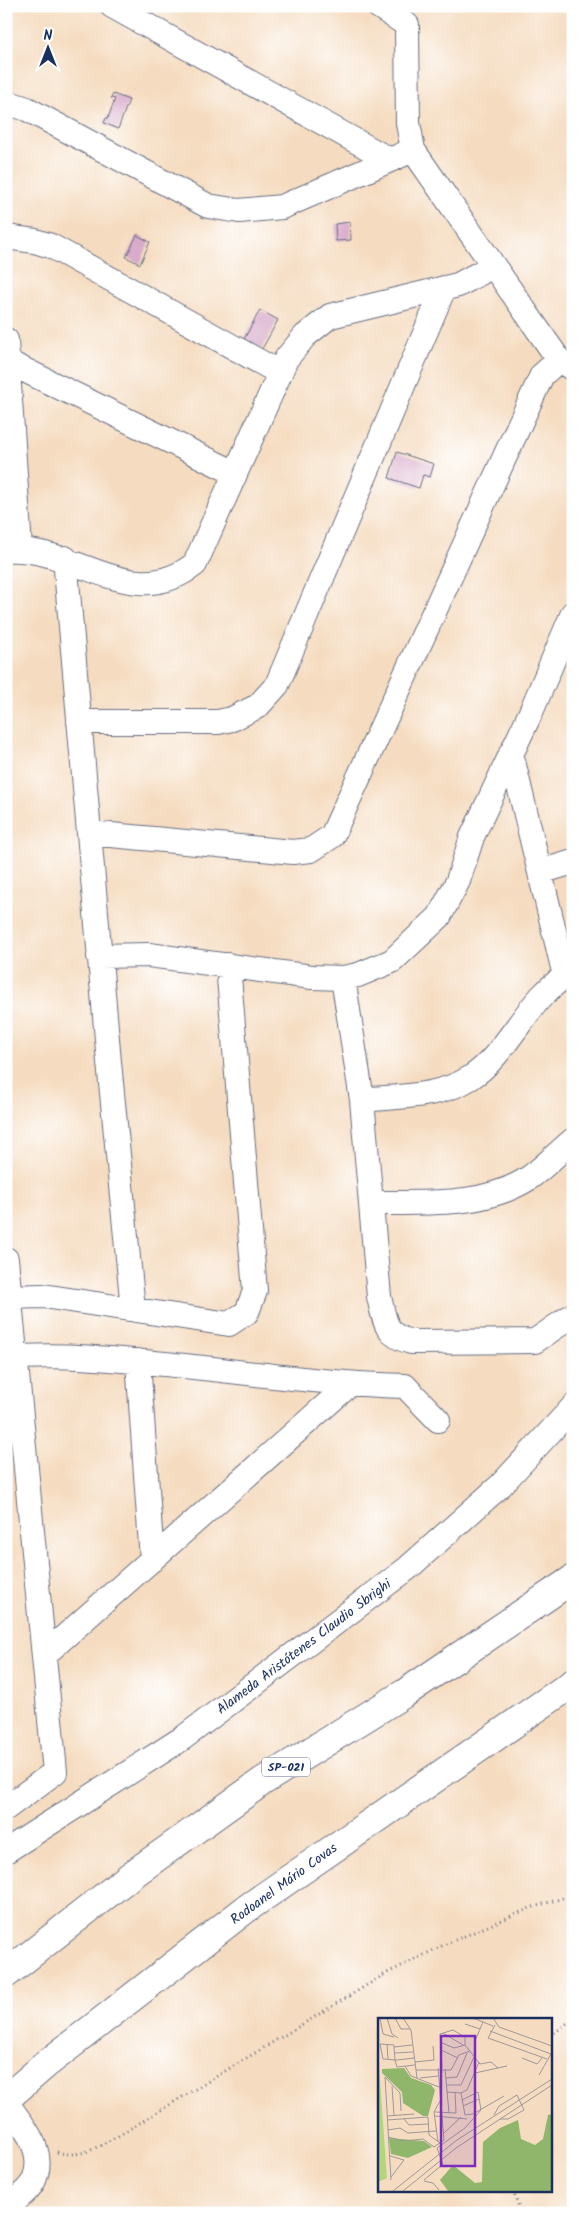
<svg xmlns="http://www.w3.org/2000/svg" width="579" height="2219" font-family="Kalam,sans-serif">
  <rect width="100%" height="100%" fill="#fff"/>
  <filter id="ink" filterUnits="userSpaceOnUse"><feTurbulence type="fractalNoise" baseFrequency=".02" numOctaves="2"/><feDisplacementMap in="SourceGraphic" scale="10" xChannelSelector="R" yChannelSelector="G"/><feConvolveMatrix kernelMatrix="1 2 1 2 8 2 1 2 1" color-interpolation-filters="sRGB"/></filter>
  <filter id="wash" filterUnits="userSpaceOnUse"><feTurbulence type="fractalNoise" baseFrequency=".0096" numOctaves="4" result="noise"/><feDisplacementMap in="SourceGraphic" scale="20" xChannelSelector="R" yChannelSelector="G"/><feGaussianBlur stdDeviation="1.12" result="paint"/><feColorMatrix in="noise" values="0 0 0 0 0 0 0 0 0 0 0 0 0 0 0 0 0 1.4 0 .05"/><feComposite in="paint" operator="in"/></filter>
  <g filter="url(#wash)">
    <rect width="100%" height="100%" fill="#f5dcc0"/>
    <g id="blocks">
      <path fill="#d6a8c8" d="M 113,94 L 129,100 L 118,129 L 104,123 L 106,118 L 108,118 L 115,99 L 111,98 Z
        M 350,222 L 351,240 L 336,241 L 335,224 Z
        M 137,235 L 150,242 L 140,264 L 126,257 Z
        M 260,310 L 278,320 L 262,349 L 244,339 Z
        M 397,452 L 434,464 L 430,477 L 423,475 L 419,488 L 389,478 Z"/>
    </g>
  </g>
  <g filter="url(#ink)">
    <use href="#blocks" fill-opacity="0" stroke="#676c80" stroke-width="1"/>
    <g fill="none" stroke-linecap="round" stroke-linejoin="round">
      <g stroke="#676c80" stroke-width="26">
        <path id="minor" d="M 112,6 L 390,160
          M 378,6 L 407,25 L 408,123 L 413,150 L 559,360 L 573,369
          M 6,102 L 27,109 L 208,206 L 239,211 L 282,207 L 413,150
          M 6,237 L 35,241 L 51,246 L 280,373
          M 6,340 L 20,549
          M 8,362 L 235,473
          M 6,550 C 75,545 132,614 195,564 L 280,373 L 286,359 L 305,336 L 330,316 L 458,285 L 493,266
          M 65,558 L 109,1062 L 133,1309
          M 79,722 L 218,722 L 232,719 L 258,706 L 277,685 L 444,288
          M 511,753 L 565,976
          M 89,833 L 293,852 L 311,850 L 332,836 L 542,375 L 559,360
          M 540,872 L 573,862
          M 99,956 L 149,955 L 312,977 L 343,978 L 358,975 L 392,961 L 439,917 L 458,881 L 472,837 L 531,712 L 573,613
          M 343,978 L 362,1100 L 379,1297 C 385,1321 384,1335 411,1342 L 535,1341 L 573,1315
          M 362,1100 C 398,1096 438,1098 470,1078 C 510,1053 527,995 573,972
          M 371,1203 C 423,1202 479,1208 526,1180 C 543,1169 557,1153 573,1140
          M 6,1259 L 55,1772 L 6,1808
          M 6,1297 L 43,1296 L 229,1324 L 247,1312 L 255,1291 L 228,965
          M 6,1358 C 66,1353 125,1360 185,1366 C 258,1374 331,1384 405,1386 L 438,1420
          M 138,1361 L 152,1560
          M 44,1655 L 350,1384
          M 6,1851 L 183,1738 L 408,1568 L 501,1485 L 573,1407
          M 6,2102 C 22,2125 47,2150 34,2180 C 29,2191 15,2200 6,2208"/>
      </g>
      <g stroke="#676c80" stroke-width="30">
        <path id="highway" d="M 6,1974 L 129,1877 L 263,1781 L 405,1693 L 573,1579
          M 6,2099 L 45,2065 L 246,1909 L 573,1683"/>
      </g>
      <path stroke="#676c80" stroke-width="3" stroke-dasharray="1 4" stroke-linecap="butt" d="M 550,2036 L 573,2019
        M 57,2152 C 82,2159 96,2147 118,2136 L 387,1973 L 446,1944 L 530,1908 L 573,1895
        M 513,2190 L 521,2213"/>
      <use href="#minor" stroke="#fff" stroke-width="24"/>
      <use href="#highway" stroke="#fff" stroke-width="28"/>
    </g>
  </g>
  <g text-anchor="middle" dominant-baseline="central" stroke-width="4" stroke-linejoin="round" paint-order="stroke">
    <rect fill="#fff" stroke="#5f6d8e" stroke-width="1" x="262" y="1757.5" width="48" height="19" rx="4"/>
    <g font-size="12" font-weight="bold" fill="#1b2f5e">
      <text x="286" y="1767">SP-021</text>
    </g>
    <g font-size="14" fill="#1b2f5e" stroke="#fff">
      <text transform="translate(304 1647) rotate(-37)">Alameda Aristótenes Claudio Sbrighi</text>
      <text transform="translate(284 1884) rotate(-36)">Rodoanel Mário Covas</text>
    </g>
  </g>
  <g transform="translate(378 2018)">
    <rect width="174" height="174" fill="#f5dcc0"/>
    <path d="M 0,34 L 9,160 L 0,164 Z" fill="#b5d57c"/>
    <path d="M 26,50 L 33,60 L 53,67 L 57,72 L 50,98 L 45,98 L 25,85 L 24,74 L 4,55 L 4,51 ZM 174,96 L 174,173 L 70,173 L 62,162 L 75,147 L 97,165 L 104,164 L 105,124 L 122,110 L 140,102 L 143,121 L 157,127 L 165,121 L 170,97 ZM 11,120 L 46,123 L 54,129 L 30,140 L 13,136 Z" fill="#90b66c"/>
    <path fill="none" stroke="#9e9799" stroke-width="1" d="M 2,0 L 5,16 L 16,19M 9,0 L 14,16 L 20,20M 17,0 L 23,11 L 32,11M 25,0 L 33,12 L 39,60M 95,0 L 115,8M 115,0 L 121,9 L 174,28M 87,6 L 102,11M 117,7 L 110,20 L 169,41M 112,13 L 173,36M 65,15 L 85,27M 97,23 L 105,4M 62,24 L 76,30 L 87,27M 9,26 L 10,41M 16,29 L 34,27M 63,32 L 80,40M 17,35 L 35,34M 36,40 L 19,42 L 17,42 L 6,41 L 5,41 L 2,26 L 16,27 L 16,29 L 17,42 L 19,49 L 37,47M 144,40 L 159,46 L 164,40M 37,44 L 56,42 L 55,28M 27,48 L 33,58 L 61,69M 64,50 L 62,16 L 75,12 L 87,19 L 87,27 L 102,46 L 113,44 L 120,50M 67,51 L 71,95M 38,52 L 73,52 L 81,37 L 92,33M 97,55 L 129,48M 161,57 L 173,36M 7,59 L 13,162M 7,59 L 22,75 L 23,93M 42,60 L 60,58M 68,60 L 79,59 L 89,35M 68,67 L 83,67 L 96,39M 14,68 L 16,97M 69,74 L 83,75 L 89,72 L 101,44M 83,75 L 87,97 L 95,96 L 126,78M 85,88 L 101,81M 57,94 L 78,95 L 77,74M 116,97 L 121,88 L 139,77 L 146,92 L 130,101 L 122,101M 9,98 L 36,96M 57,98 L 89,101M 26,101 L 31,107 L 50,106M 9,102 L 50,99 L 51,117 L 62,125M 10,112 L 22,110 L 30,115 L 58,113M 66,115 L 83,99M 10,119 L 26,123 L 45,121 L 56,129 L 66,122 L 60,50M 60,124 L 56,94 L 62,83M 12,138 L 26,142 L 13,159M 46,162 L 65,146 L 59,130 L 87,110 L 103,92 L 100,74 L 84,82M 46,163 L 55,165 L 61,172M 15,173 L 79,122 L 174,61M 25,173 L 78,130 L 174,67"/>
    <path fill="#7b2cbf" fill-opacity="0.15" stroke="#7b2cbf" stroke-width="2.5" d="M 63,18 L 97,18 L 97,148 L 63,148 Z"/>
    <rect width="174" height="174" fill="none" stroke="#1b2f5e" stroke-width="2.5"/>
  </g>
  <rect width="579" height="2219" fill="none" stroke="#fff" stroke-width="25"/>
  <g transform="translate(48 48)" stroke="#ffffff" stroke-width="4" paint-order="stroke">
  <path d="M0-4L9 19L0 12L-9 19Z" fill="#1b2f5e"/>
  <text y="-8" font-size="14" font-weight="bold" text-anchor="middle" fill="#1b2f5e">N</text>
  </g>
</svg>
